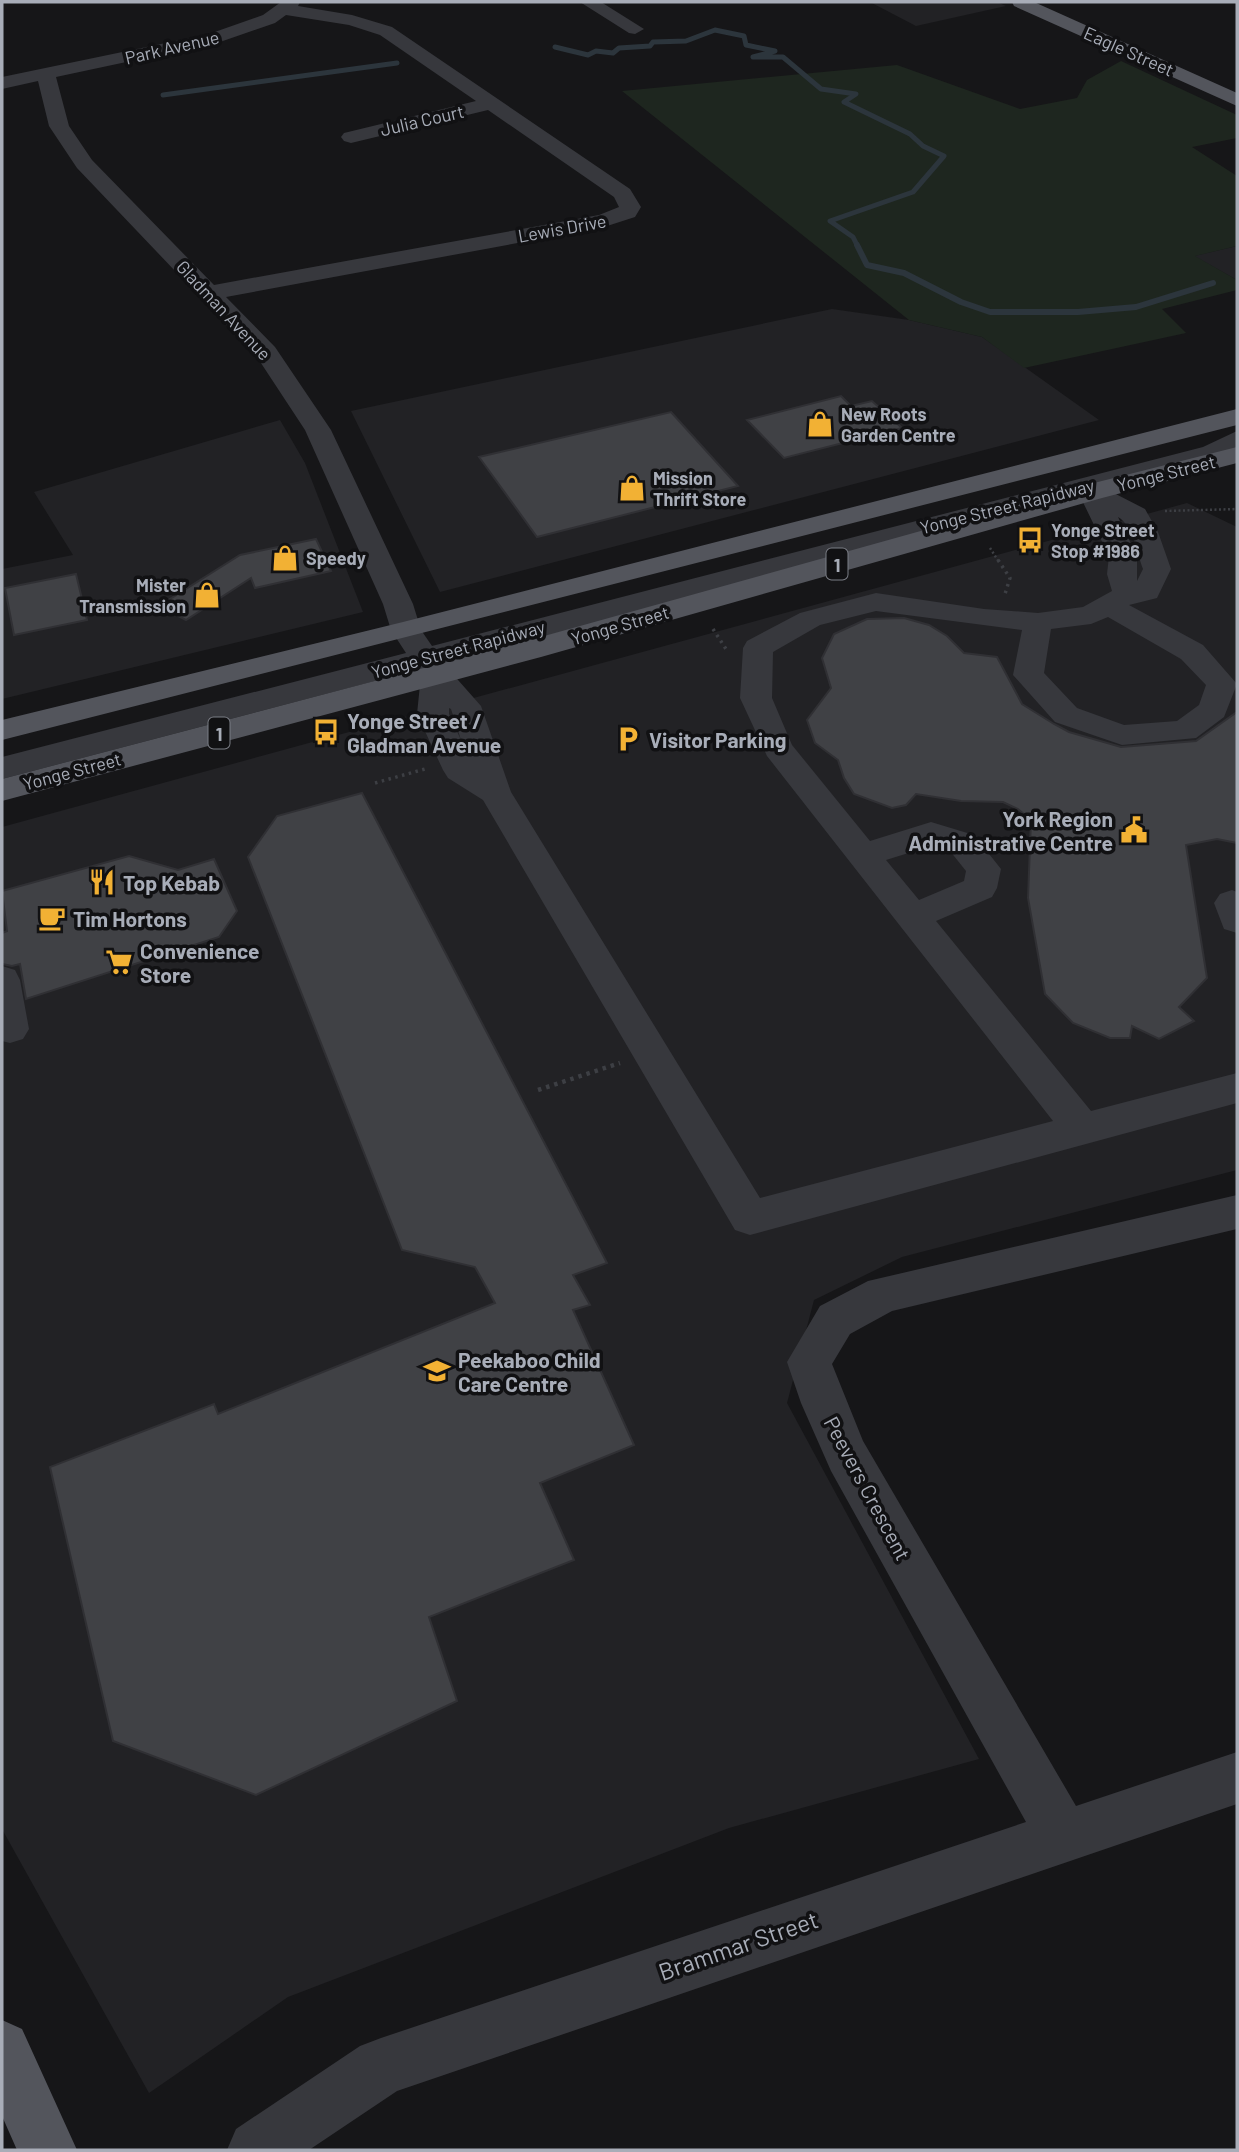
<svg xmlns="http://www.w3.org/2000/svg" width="1239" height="2152" font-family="Barlow,sans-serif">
  <rect width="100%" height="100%" fill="#161618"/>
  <path fill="#222225" d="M 870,2 L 997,2 L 1006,6 L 916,26 Z
    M 1237,246 L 1237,280 L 1194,256 Z
    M 832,309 L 909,320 L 982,337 L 1099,420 L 440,592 L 351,411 Z
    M 280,420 L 305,463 L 363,612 L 2,699 L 2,569 L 73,555 L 34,492 Z
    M 1187,503 L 1237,527 L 1237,1170 L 902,1257 L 814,1300 L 787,1403 L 979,1759 L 729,1828 L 288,1997 L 149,2093 L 2,1829 L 2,827 Z"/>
  <path fill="#1e261f" d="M 1121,61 L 1237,115 L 1237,138 L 1192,147 L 1237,176 L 1237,246 L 1195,256 L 1237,280 L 1237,290 L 1162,309 L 1186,333 L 1024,368 L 982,337 L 909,320 L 622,91 L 897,65 L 1020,109 L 1077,98 L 1087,80 Z"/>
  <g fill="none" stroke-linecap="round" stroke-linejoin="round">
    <path stroke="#2c353c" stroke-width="5" d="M 555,47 L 588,55 L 596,51 L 613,53 L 619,48 L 650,46 L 653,42 L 686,41 L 715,30 L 744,36 L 746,45 L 775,51 L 753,57 L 783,57 L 821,89 L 856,94 L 844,102 L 910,134 L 923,146 L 944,156 L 913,192 L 830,221 L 853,237 L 858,247
      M 163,95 L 397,63"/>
    <path stroke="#2c353c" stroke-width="6" d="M 857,245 L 867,265 L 904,273 L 961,302 L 990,312 L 1078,312 L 1136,307 L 1213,283"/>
  </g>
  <path fill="#404145" stroke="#303034" stroke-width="2" d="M 841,396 L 851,406 L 872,401 L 902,428 L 784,458 L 747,420 Z
    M 671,412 L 738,486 L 537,537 L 479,457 Z
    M 316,539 L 331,571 L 255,588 L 251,578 L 186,620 L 159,606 L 240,555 Z
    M 76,574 L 87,620 L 14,635 L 5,588 Z
    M 904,618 L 929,625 L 947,636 L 964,653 L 997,657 L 1022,704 L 1054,724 L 1069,732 L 1121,747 L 1196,741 L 1237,712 L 1237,843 L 1217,839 L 1186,845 L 1207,978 L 1179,1007 L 1194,1021 L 1159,1039 L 1132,1026 L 1130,1038 L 1110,1038 L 1073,1023 L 1045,994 L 1028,898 L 1031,820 L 1018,809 L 1003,802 L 961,801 L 916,794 L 906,805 L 892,808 L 854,794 L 844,778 L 838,760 L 815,743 L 807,720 L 831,688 L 822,658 L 834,634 L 867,619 Z
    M 362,793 L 607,1263 L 573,1275 L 590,1305 L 573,1310 L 634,1445 L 540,1483 L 574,1560 L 429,1617 L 457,1701 L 256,1795 L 113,1741 L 50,1467 L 214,1404 L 218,1414 L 495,1303 L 475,1267 L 402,1250 L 248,857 L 277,816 Z
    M 129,856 L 178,870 L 214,859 L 237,911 L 219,937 L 26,999 L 20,964 L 12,966 L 2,964 L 2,933 L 7,931 L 2,891 Z"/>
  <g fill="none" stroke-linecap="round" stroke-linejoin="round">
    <path stroke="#3d3f44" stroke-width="2.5" stroke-dasharray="2 2.5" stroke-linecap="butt" d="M 1165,511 L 1237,509
      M 990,548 L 999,562"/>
    <path stroke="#3d3f44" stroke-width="3.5" stroke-dasharray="2.5 4.5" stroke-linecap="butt" d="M 998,560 L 1010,578 L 1005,594
      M 713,629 L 726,649
      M 375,783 L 425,769"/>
    <path stroke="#3d3f44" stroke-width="4.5" stroke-dasharray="3.5 5" stroke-linecap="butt" d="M 538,1090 L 620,1063"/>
    <path fill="#37383d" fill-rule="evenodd" d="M 281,2 L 300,2 L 298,6 L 352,15 L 392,27 L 630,189 L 641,207 L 635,217 L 604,227 L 226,297 L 275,347 L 331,430 L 413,604 L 421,630 L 432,646 L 1203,447 L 1237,431 L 1237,450 L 1221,459 L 1106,489 L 1145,509 L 1158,532 L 1171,569 L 1157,598 L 1129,605 L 1203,645 L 1237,684 L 1224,717 L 1196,738 L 1122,745 L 1055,722 L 1013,675 L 1022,630 L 876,611 L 820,625 L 773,652 L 772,698 L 792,745 L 870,841 L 931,822 L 974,835 L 1001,869 L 997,888 L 992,897 L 936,921 L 1091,1111 L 1237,1073 L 1237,1103 L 750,1235 L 735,1230 L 483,800 L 448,778 L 443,770 L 417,714 L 421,675 L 417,670 L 2,779 L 2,757 L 406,653 L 391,630 L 383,604 L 305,430 L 257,357 L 77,168 L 49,126 L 38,81 L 2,89 L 2,77 L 209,34 L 263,15 ZM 286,15 L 349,25 L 380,35 L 476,101 L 344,133 L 341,137 L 344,141 L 351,143 L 488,110 L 614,197 L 619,207 L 599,215 L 214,285 L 92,160 L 69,126 L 56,77 L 220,42 L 275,23 ZM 1080,496 L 1109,556 L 1107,574 L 1112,591 L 1083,607 L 1038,613 L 984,609 L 876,593 L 800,613 L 747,641 L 743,648 L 740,698 L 767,756 L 1053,1121 L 760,1198 L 511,792 L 481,706 L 443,663 ZM 1118,517 C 1133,525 1137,553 1143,569 L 1137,581 L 1137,556 ZM 1108,617 L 1181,659 L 1206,685 L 1199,705 L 1177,721 L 1124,725 L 1077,708 L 1044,673 L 1051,629 L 1091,624 ZM 449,708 L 451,709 L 461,740 L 449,714 ZM 931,846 L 950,851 L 966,871 L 964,881 L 919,900 L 886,860 Z
      M 580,2 L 601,2 L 644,29 L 635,34 L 629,33 Z
      M 1232,890 L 1237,892 L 1237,933 L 1224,929 L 1214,903 L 1220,894 Z
      M 2,966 L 15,970 L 20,980 L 29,1029 L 23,1039 L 10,1043 L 2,1041 Z
      M 1237,1195 L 1237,1229 L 892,1311 L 850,1334 L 832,1364 L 863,1441 L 1076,1806 L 1237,1752 L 1237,1804 L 397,2091 L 309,2150 L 227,2150 L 236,2129 L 360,2046 L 381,2038 L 1026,1822 L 831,1471 L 801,1403 L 787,1362 L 820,1306 L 868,1281 Z"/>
    <path fill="#53555c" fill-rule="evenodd" d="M 1012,2 L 1034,2 L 1237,93 L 1237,106 L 1014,6 Z
      M 1237,409 L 1237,425 L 2,740 L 2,720 L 403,622 Z
      M 1237,447 L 1237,463 L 1102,498 L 541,657 L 2,801 L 2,779 L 519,643 L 1082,486 Z
      M 2,2020 L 22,2029 L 77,2150 L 17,2150 L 2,2116 Z"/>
  </g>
  <defs>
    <g id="shop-bare" transform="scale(2.1)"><path d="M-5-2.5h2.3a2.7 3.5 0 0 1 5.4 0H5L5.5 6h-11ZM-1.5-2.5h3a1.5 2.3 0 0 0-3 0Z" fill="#f2b134" stroke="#111113" stroke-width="2.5" paint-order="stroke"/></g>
    <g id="bus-bare" transform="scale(2.1)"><path d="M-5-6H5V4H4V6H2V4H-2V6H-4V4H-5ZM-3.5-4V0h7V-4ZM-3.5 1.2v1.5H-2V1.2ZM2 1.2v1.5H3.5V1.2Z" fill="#f2b134" stroke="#111113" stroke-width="2.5" paint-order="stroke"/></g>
    <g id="parking-bare" transform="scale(2.1)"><path d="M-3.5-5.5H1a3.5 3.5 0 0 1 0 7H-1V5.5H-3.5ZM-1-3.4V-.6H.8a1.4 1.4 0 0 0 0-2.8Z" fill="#f2b134" stroke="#111113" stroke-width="2.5" paint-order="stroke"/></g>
    <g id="civic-bare" transform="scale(2.1)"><path d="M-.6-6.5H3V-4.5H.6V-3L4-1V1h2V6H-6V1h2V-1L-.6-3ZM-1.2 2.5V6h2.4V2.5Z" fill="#f2b134" stroke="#111113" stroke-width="2.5" paint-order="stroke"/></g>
    <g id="restaurant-bare" transform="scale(2.1)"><path d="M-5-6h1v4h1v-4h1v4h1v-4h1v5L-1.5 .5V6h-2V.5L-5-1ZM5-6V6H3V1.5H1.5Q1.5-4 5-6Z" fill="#f2b134" stroke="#111113" stroke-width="2.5" paint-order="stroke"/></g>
    <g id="cafe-bare" transform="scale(2.1)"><path d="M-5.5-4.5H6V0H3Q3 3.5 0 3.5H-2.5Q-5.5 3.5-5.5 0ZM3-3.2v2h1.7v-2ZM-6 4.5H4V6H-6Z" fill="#f2b134" stroke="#111113" stroke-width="2.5" paint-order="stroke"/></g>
    <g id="supermarket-bare" transform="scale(2.1)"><path d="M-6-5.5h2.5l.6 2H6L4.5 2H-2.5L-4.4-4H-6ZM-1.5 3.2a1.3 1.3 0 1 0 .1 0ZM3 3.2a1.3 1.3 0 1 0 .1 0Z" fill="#f2b134" stroke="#111113" stroke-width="2.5" paint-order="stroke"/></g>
    <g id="school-bare" transform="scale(2.1)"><path d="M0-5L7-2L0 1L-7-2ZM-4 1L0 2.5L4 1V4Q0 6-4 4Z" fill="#f2b134" stroke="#111113" stroke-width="2.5" paint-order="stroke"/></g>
  </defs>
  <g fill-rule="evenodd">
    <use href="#shop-bare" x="820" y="424"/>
    <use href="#shop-bare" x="632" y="488"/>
    <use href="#bus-bare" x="1030" y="540"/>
    <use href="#shop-bare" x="285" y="558"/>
    <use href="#shop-bare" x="207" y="595"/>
    <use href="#bus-bare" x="326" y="732"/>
    <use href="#parking-bare" x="628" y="739"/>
    <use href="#civic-bare" x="1134" y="830"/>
    <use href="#restaurant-bare" x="102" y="882"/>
    <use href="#cafe-bare" x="52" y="918"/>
    <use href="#supermarket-bare" x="119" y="962"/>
    <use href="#school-bare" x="437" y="1371"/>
  </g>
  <g text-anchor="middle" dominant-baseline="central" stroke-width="7" stroke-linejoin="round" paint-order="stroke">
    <g font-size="18" fill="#a8adb8" stroke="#111113">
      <text transform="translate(172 47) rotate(-13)">Park Avenue</text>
      <text transform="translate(1129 51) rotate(24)">Eagle Street</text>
      <text transform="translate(422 120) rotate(-13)">Julia Court</text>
      <text transform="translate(562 228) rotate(-10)">Lewis Drive</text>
      <text transform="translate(224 310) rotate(47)">Gladman Avenue</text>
      <text transform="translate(1166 473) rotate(-14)">Yonge Street</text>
      <text transform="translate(1007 506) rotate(-14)">Yonge Street Rapidway</text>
      <text transform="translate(620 625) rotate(-16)">Yonge Street</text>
      <text transform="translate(458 649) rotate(-15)">Yonge Street Rapidway</text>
      <text transform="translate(72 771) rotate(-15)">Yonge Street</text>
    </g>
    <g font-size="18" font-weight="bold" fill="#a8adb8" stroke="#111113" text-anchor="start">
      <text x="841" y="414">New Roots<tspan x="841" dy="21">Garden Centre</tspan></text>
      <text x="653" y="478">Mission<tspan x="653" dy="21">Thrift Store</tspan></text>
      <text x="1051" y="530">Yonge Street<tspan x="1051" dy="21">Stop #1986</tspan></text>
      <text x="306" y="558">Speedy</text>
      <text x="186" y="585" text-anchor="end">Mister<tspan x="186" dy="21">Transmission</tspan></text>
    </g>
    <g fill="#111113" stroke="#7b7e86" stroke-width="2">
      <rect x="826.5" y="548.5" width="21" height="31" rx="5"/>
      <rect x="208.5" y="717.5" width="21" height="31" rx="5"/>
    </g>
    <g font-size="19" font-weight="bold" fill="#a8adb8">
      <text x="837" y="564">1</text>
      <text x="219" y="733">1</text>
    </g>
    <g font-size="21" font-weight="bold" fill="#a8adb8" stroke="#111113" text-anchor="start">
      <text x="347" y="720">Yonge Street /<tspan x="347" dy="24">Gladman Avenue</tspan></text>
      <text x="649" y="739">Visitor Parking</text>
      <text x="1113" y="818" text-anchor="end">York Region<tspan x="1113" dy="24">Administrative Centre</tspan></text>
      <text x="123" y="882">Top Kebab</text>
      <text x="73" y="918">Tim Hortons</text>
      <text x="140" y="950">Convenience<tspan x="140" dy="24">Store</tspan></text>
      <text x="458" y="1359">Peekaboo Child<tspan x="458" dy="24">Care Centre</tspan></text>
    </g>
    <g font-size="21" fill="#a8adb8" stroke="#111113">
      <text transform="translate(868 1488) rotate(62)">Peevers Crescent</text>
    </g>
    <g font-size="24" fill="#a8adb8" stroke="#111113">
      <text transform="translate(738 1945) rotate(-19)">Brammar Street</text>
    </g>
  </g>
  <rect width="1239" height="2152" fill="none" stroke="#a8adb8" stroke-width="7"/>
</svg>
